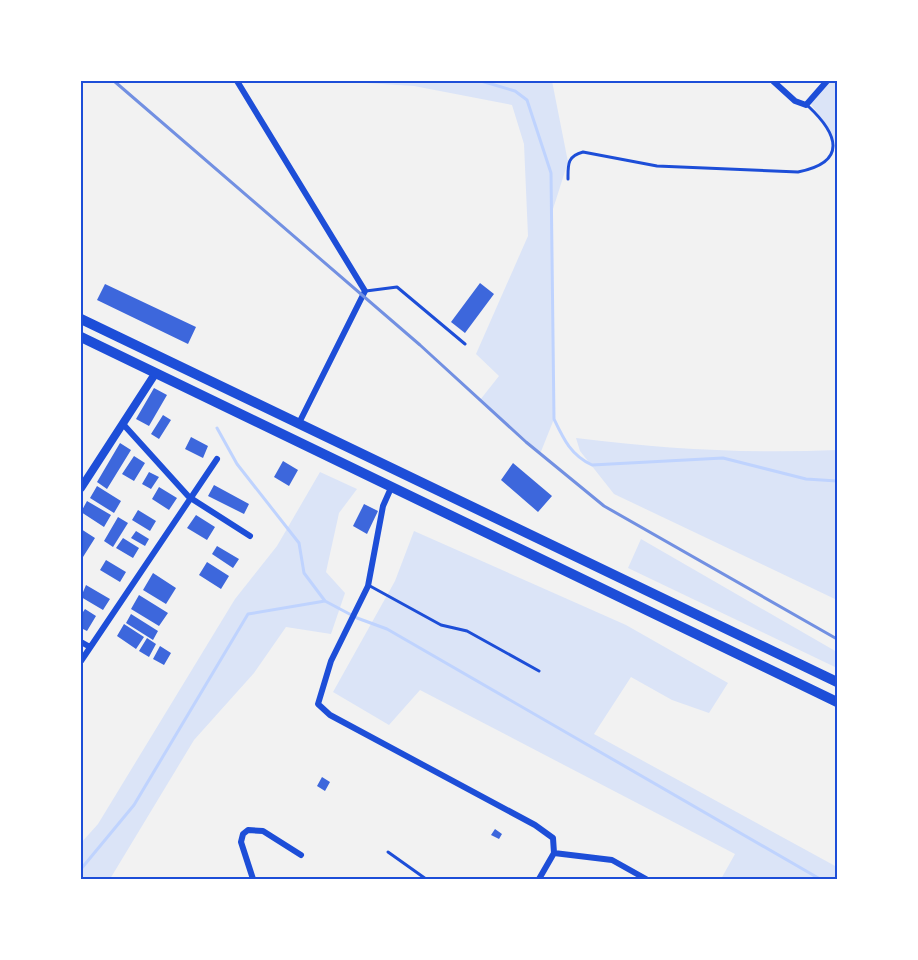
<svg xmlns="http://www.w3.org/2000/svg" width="918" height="960" font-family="'Alegreya Sans',sans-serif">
  <rect width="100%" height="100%" fill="#f2f2f2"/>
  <path fill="#dbe4f7" d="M 334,81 L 552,81 L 568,162 L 553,209 L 551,258 L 554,419 L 540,454 L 480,400 L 499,376 L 476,354 L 528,236 L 524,144 L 512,105 L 414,86 Z
    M 827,81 L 837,81 L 837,159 C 832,129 825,124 808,100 Z
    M 576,438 C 663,449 750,454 837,450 L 837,600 L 614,494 L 580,451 Z
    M 320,472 L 357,489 L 339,513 L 326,572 L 345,593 L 331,634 L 286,627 L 254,673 L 194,740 L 110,879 L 81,879 L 81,843 L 98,824 L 235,599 L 277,546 Z
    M 414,531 L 626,625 L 728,683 L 709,713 L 672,700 L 631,677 L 594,734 L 837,867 L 837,879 L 721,879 L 735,854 L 420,690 L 389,725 L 333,692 L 395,581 Z
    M 641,539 L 837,652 L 837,668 L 628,568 Z"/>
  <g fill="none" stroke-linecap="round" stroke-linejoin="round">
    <path stroke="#bfd3fe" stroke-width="3" d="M 481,81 L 515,91 L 527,100 L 551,173 L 554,419 C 564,440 571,455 592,465 L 723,458 L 806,479 L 837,481
      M 217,428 L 237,464 L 299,543 L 304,573 L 325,601
      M 81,869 L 134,805 L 248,614 L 325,601 L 357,618 L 387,629 L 820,879"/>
  </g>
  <path fill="#3d67dc" d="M 480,283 L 494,294 L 465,333 L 451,322 Z
    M 105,284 L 196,327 L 188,344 L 97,300 Z
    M 154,388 L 167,395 L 149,426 L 136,419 Z
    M 163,415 L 171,420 L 159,439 L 151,434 Z
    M 191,437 L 208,446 L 203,458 L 185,449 Z
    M 120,443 L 131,450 L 107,489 L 97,482 Z
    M 134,456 L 145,463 L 134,481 L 122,474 Z
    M 283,461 L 298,470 L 289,486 L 274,477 Z
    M 513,463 L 552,496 L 538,512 L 501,480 Z
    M 149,472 L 159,477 L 151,489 L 142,484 Z
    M 214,485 L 249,504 L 244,514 L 208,496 Z
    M 97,486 L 121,501 L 114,513 L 90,498 Z
    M 159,487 L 177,498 L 169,510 L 152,499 Z
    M 87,501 L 111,515 L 104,527 L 81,512 Z
    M 364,504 L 378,511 L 367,534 L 353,526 Z
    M 138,510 L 156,521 L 150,531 L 132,520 Z
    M 196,515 L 215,527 L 207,540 L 187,528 Z
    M 118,517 L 128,523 L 113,547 L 104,541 Z
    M 81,529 L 95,538 L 83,557 L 81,556 Z
    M 136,531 L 149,539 L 145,546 L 131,538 Z
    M 123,538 L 139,548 L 133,558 L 116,548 Z
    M 217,546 L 239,559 L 233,568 L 212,554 Z
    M 106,560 L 126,572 L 120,582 L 100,570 Z
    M 207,562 L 229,576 L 221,589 L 199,575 Z
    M 153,573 L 176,588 L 166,604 L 143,590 Z
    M 86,585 L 110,599 L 103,610 L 81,597 Z
    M 139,595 L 168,613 L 159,626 L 131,609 Z
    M 85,609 L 96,616 L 87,631 L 81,628 L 81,615 Z
    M 131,614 L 158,631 L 153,640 L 126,623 Z
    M 124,624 L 144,637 L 136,649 L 117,636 Z
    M 147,638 L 156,644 L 149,657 L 139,651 Z
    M 160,646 L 171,653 L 164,665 L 153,659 Z
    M 322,777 L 330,782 L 325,791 L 317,786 Z
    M 495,829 L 502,834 L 499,839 L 491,835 Z"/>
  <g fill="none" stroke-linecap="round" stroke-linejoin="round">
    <path stroke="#1d4ed8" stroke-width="3" d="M 568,179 C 568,165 567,156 583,152 L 657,166 L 798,172 C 848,162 838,134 808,106
      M 366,291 L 397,287 L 465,344
      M 370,586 L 441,625 L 467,631 L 539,671
      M 388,852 L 426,879"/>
    <path stroke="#1d4ed8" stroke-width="6" d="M 237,81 L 365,291 L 299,423
      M 773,81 L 795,101 L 806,105 L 827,81
      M 123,424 L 189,497 L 250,536
      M 391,488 L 383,506 L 368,586 L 331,661 L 318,704 L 330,715 L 535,825 L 553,838 L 554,853 L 539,879
      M 81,642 L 90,647
      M 81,661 L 217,459
      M 554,853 L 612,860 L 646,879
      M 253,879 L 241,842 L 243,834 L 248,830 L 263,831 L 301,855"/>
    <path stroke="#1d4ed8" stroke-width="8" d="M 81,488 L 155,374"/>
    <path stroke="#1d4ed8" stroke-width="10" d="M 81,319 L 837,682
      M 81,337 L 837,702"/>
    <path stroke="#7290e2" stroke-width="3" d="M 114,81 L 420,345 L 526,442 L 604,506 L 837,639"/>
  </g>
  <rect width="918" height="960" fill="none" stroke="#ffffff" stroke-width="165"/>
  <rect x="82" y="82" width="754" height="796" fill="none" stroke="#1d4ed8" stroke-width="2"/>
</svg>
